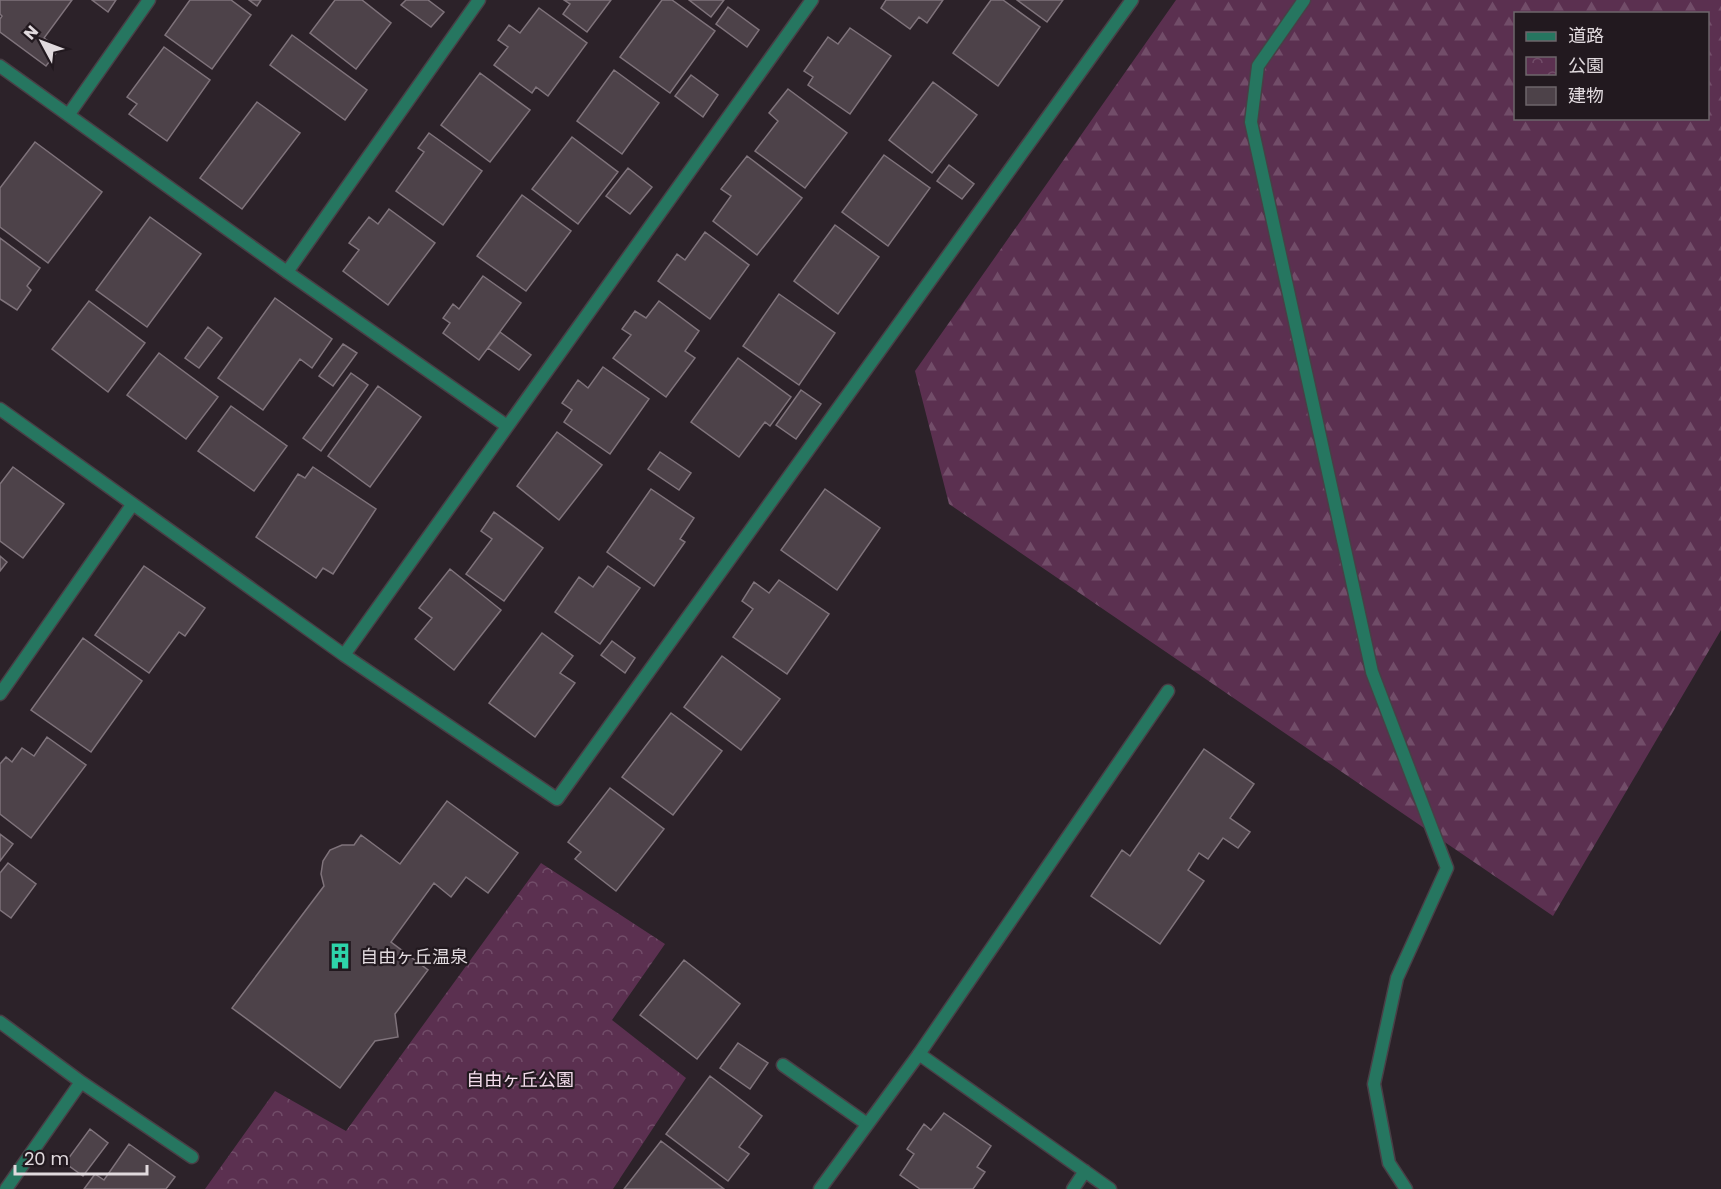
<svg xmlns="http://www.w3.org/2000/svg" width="1721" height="1189" font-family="Poppins,'Noto Sans JP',sans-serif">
  <defs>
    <pattern id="forest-firs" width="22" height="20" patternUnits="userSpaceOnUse" patternTransform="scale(1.5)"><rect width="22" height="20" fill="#5b3050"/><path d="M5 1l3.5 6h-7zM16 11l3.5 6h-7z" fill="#724d69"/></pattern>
    <pattern id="park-crowns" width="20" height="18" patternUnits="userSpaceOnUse" patternTransform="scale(1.5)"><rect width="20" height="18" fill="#5b3050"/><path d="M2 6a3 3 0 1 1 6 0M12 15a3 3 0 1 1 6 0" fill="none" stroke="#724d69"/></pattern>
  </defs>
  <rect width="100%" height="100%" fill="#2c2229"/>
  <path fill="url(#forest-firs)" fill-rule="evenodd" d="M 1176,0 L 1721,0 L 1721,630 L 1553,916 L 949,504 L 915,371 ZM 1516,14 L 1708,14 L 1708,118 L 1516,118 Z"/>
  <path fill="url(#park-crowns)" d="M 541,863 L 665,944 L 612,1020 L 686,1078 L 613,1189 L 205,1189 L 275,1091 L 346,1131 Z"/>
  <path fill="#4d4249" stroke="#7f737b" stroke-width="1.5" d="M 0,0 L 72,0 L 44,38 L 59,49 L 46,66 L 0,32 L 0,19 L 2,16 L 0,14 Z
    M 92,0 L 116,0 L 108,12 Z
    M 190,0 L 231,0 L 251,15 L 212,69 L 165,35 Z
    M 249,0 L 261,0 L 257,6 Z
    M 335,0 L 362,0 L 391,23 L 356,69 L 310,33 Z
    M 406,0 L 428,0 L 444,12 L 431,27 L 401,5 Z
    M 564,0 L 611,0 L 587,32 L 563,14 L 570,4 Z
    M 662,0 L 672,0 L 715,31 L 670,93 L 620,57 Z
    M 689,0 L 724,0 L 711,17 Z
    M 886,0 L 943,0 L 927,23 L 919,17 L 910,29 L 881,8 Z
    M 991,0 L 1003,0 L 1040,27 L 998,86 L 953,53 Z
    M 1017,0 L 1063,0 L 1047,22 Z
    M 728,7 L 759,30 L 747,47 L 716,24 Z
    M 539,8 L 587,43 L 548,96 L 536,87 L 532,93 L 494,65 L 508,47 L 498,40 L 509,25 L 520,33 Z
    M 850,28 L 891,56 L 850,114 L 808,85 L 813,77 L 804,71 L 828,37 L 838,44 Z
    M 292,35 L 367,90 L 345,120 L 270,65 Z
    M 164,47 L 210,80 L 167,141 L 129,114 L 137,104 L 127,97 Z
    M 614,70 L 659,103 L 622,154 L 577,121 Z
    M 480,73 L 530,110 L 490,162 L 441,125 Z
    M 691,75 L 718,95 L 703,117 L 675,96 Z
    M 933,82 L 977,115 L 932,173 L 889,140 Z
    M 788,89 L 847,133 L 805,188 L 755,151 L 778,121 L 769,113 Z
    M 257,102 L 300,133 L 242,209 L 200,178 Z
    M 429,133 L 482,171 L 443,225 L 396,191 L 424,152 L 418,148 Z
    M 572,137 L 618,172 L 578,224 L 532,189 Z
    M 35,142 L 102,192 L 48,263 L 0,227 L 0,188 Z
    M 884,155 L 930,188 L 888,246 L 842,212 Z
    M 747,156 L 802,198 L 757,255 L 713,221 L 731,196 L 721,189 Z
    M 949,165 L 974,184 L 962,199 L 937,181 Z
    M 628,168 L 652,187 L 630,214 L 606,196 Z
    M 522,195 L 571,231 L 526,291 L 477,256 Z
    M 389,209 L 435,243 L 388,305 L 343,271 L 359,250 L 349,243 L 369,217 L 378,224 Z
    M 150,217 L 201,254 L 147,327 L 96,290 Z
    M 835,225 L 879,257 L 838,314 L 794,281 Z
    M 705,232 L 749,265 L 710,319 L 658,281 L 677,254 L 685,260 Z
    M 0,238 L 40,268 L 27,286 L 31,290 L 17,310 L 0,299 Z
    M 483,276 L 521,303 L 479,360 L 443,333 L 450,323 L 443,318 L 453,304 L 459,309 Z
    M 779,294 L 835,333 L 799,385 L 743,346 Z
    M 275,298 L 332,339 L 312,368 L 300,359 L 263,410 L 218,378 Z
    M 89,301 L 145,343 L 108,392 L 52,349 Z
    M 659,301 L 699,331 L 685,351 L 695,358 L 666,397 L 613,358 L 631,335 L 622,329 L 635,311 L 646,318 Z
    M 208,327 L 222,338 L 199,368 L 185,358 Z
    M 500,332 L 531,355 L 519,370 L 488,348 Z
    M 343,344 L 357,353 L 333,386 L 319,376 Z
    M 159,353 L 218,397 L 186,439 L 127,395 Z
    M 738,358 L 791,397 L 770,426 L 765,422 L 739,457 L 691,422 Z
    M 603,367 L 649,399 L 610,454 L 564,422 L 572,410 L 562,403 L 578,380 L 588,388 Z
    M 351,373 L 368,385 L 321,451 L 303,438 Z
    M 378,386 L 421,417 L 370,487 L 328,456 Z
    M 801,390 L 821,404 L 796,439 L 776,425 Z
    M 231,406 L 287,446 L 254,491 L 198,451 Z
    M 557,432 L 602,465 L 559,520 L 517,486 Z
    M 660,452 L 691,473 L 679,490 L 648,469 Z
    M 13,467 L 64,504 L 23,558 L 0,541 L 0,484 Z
    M 313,467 L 376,509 L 333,574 L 323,568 L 316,578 L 256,537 L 298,474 L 305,478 Z
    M 651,489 L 694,518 L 680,539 L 685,542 L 654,586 L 607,552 Z
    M 825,489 L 880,528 L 837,590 L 781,550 Z
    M 494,512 L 543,548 L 504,601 L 466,574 L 492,539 L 481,531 Z
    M 0,556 L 7,562 L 0,571 Z
    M 144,566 L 205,608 L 185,636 L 179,632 L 149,673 L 95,635 Z
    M 608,566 L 640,588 L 600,644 L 555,612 L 579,577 L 593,587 Z
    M 450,569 L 501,610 L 454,670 L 415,639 L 432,618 L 419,608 Z
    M 779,580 L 829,614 L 787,674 L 733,637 L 753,609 L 742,601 L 754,582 L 769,593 Z
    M 542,633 L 573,656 L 560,673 L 575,683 L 535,737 L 489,703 Z
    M 83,638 L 142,681 L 91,752 L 31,710 Z
    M 612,641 L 635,658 L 625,673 L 601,655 Z
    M 722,656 L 780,699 L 741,750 L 684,707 Z
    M 671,713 L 722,751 L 673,815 L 622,777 Z
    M 47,737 L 86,765 L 31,838 L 0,814 L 0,764 L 6,757 L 12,762 L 22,748 L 34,756 Z
    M 1204,749 L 1254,784 L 1230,818 L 1250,832 L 1238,848 L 1223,838 L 1208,859 L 1199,853 L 1188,870 L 1204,881 L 1160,944 L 1091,896 L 1122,850 L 1130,856 Z
    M 610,788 L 664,829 L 616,891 L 575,859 L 581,852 L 568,842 Z
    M 447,801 L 518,853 L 488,893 L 466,877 L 451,897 L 434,883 L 391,942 L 428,970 L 395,1014 L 398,1037 L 375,1041 L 340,1088 L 232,1008 L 324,886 L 321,874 L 323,861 L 330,850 L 342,845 L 354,845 L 361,835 L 400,864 Z
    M 0,834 L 13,844 L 0,861 Z
    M 8,863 L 36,884 L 11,918 L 0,910 L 0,873 Z
    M 684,960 L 740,1004 L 697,1059 L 640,1015 Z
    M 738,1043 L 768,1063 L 750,1089 L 720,1068 Z
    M 710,1076 L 762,1116 L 739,1147 L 749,1154 L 728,1181 L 666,1134 Z
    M 944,1113 L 991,1146 L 977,1167 L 985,1172 L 973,1189 L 920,1189 L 900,1175 L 914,1154 L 907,1149 L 924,1124 L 931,1130 Z
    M 90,1129 L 108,1143 L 83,1176 L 65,1163 Z
    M 661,1141 L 724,1189 L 624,1189 Z
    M 129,1144 L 175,1177 L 166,1189 L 84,1189 L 95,1174 L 104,1180 Z"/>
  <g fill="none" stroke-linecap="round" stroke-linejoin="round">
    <g stroke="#493f46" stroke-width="15">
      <path id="service" d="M 1304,0 L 1258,66 L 1251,122 L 1372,672 L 1447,868 L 1397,978 L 1374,1084 L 1389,1163 L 1406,1189
        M 919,1054 L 1168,691
        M 783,1065 L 867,1124"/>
    </g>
    <g stroke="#493f46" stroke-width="15">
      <path id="minor" d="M 0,66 L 287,272 L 507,426
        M 69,114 L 149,0
        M 287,272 L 479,0
        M 0,409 L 344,655 L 557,799 L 1132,0
        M 344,655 L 812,0
        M 0,694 L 132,505
        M 0,1022 L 81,1082 L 192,1157
        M 6,1189 L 81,1082
        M 820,1189 L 919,1054 L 1110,1189
        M 1073,1189 L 1085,1171"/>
    </g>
    <use href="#service" stroke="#267660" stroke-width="12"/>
    <use href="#minor" stroke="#267660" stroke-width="12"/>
  </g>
  <defs>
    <g id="building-bare" transform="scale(2.07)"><path d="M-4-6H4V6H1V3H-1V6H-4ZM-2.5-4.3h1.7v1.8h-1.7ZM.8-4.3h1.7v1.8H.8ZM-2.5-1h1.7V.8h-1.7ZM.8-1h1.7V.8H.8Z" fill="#2ed4aa" stroke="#22191f" stroke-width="2.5" paint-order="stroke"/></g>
  </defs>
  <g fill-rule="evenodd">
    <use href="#building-bare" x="340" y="956"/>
  </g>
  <g text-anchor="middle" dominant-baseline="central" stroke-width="4.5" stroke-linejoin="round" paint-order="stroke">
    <g font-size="18" fill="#e1dade" stroke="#22191f" text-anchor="start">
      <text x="360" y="956">自由ヶ丘温泉</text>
    </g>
    <g font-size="18" fill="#f2dbea" stroke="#22191f">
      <text x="520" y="1079">自由ヶ丘公園</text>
    </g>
  </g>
  <rect x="1514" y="12" width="195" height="108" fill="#22191f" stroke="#6e666b" stroke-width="1.5"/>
  <rect x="1526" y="32" width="30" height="9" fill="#267660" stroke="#6e666b" stroke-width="1.5"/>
  <text x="1568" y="42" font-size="18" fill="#e1dade">道路</text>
  <rect x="1526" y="57" width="30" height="18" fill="url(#park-crowns)" stroke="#6e666b" stroke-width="1.5"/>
  <text x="1568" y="72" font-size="18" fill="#e1dade">公園</text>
  <rect x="1526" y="87" width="30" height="18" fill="#4d4249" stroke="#6e666b" stroke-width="1.5"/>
  <text x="1568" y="102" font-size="18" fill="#e1dade">建物</text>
  <g transform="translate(42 42) rotate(311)" stroke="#22191f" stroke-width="4.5" paint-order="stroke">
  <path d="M0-4.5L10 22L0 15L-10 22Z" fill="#e1dade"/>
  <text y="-9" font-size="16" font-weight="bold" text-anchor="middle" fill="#e1dade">N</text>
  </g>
  <path d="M15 1165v9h132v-9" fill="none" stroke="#e1dade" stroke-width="3"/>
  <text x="24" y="1165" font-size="18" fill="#e1dade" stroke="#22191f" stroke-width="4.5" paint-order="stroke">20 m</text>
</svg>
